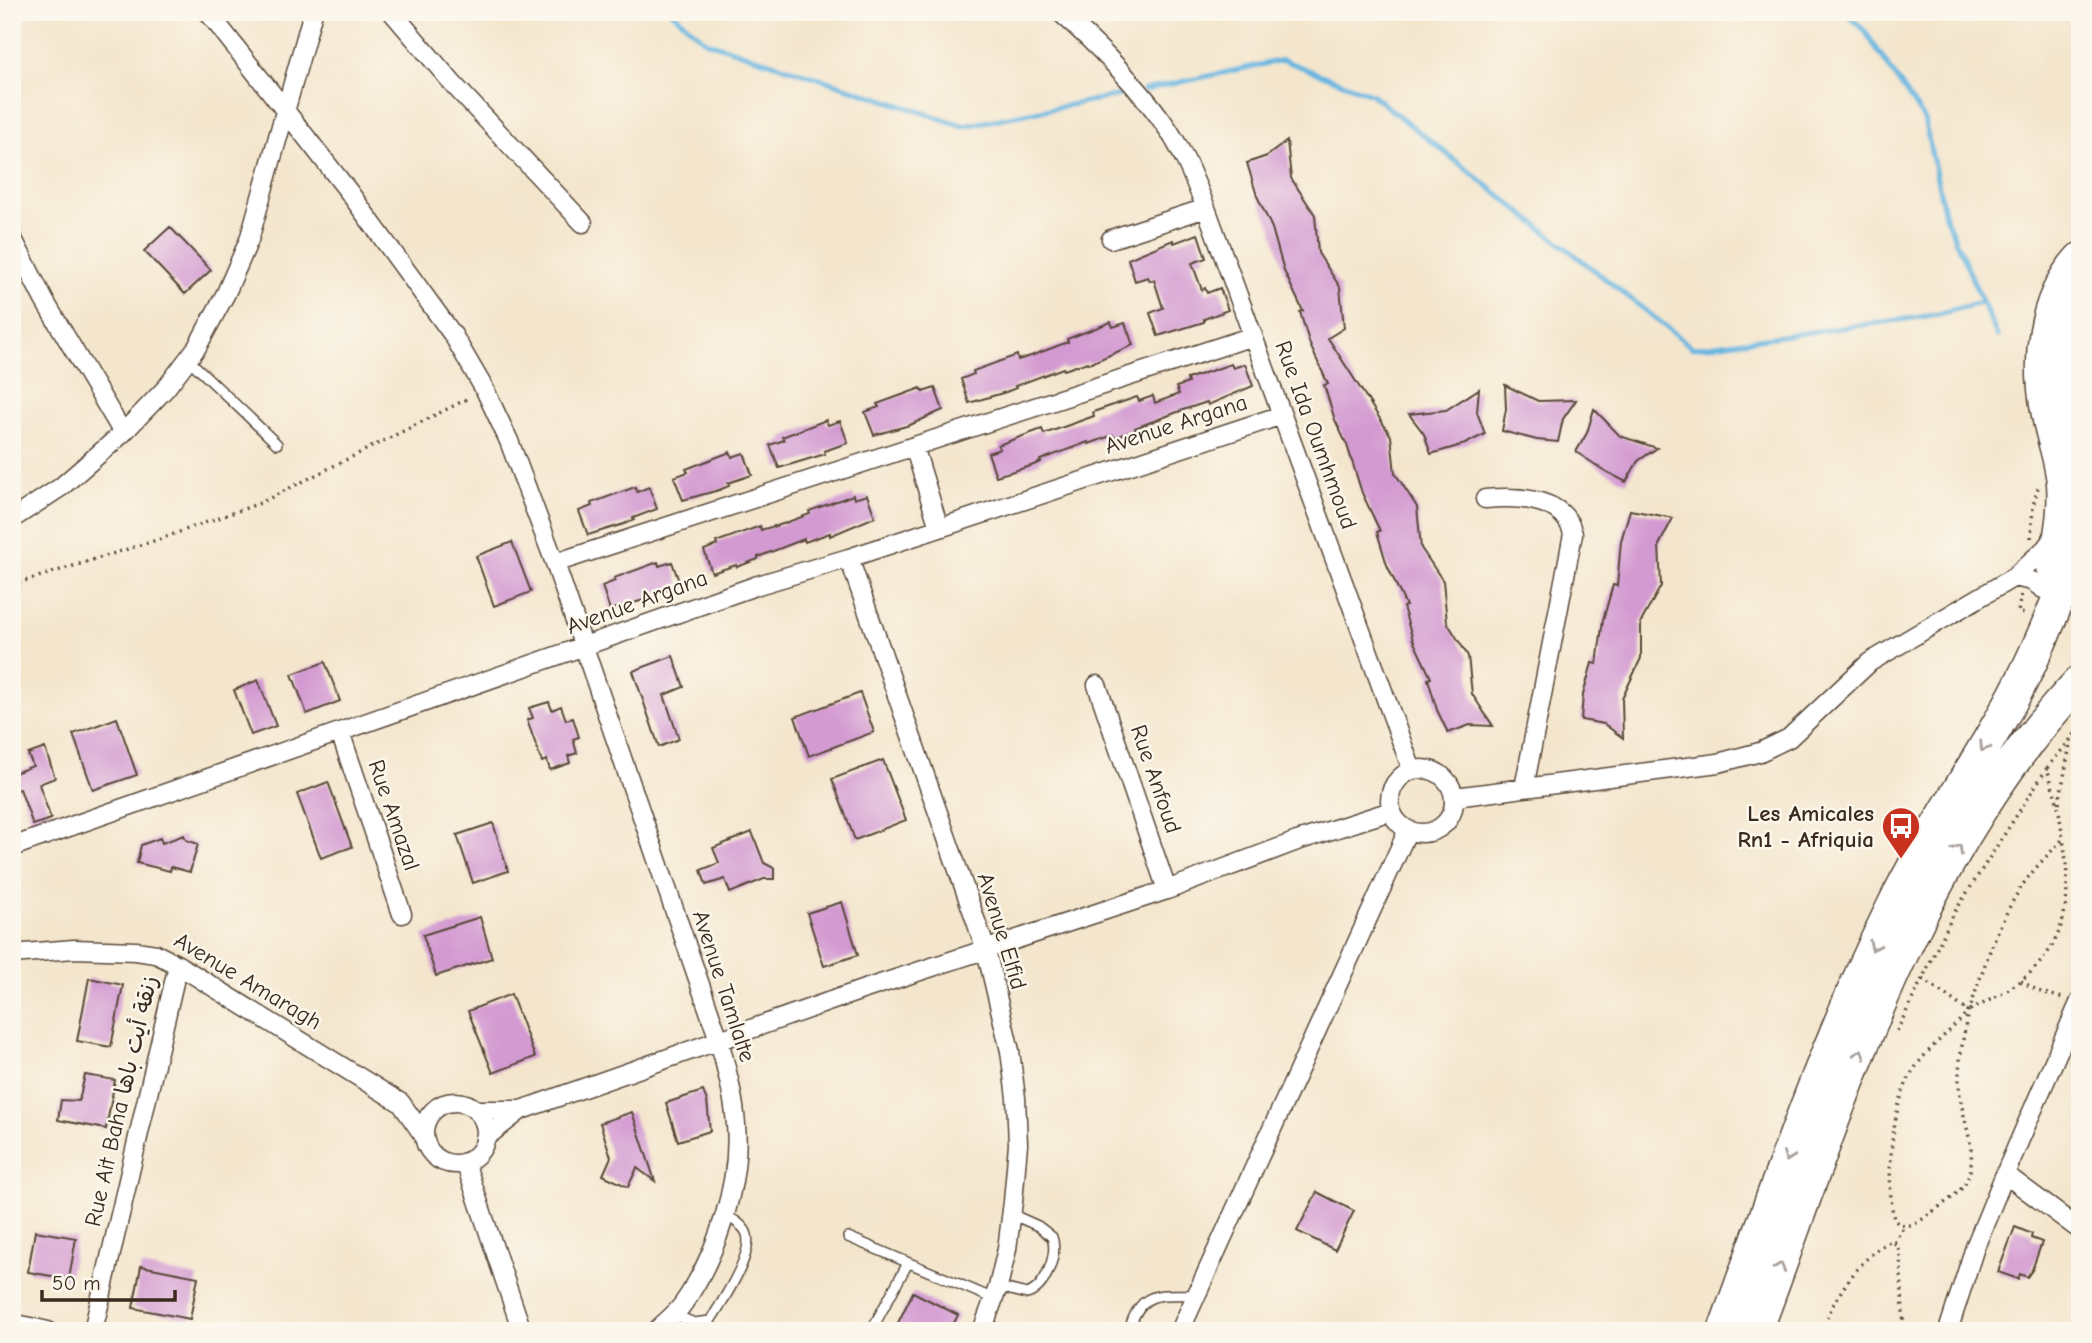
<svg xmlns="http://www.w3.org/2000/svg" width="2092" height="1343" font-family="'Comic Neue','Playpen Sans Arabic',sans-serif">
  <rect width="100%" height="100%" fill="#fbf7ec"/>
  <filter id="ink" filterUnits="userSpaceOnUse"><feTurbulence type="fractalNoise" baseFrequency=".0143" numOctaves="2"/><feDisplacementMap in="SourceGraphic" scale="14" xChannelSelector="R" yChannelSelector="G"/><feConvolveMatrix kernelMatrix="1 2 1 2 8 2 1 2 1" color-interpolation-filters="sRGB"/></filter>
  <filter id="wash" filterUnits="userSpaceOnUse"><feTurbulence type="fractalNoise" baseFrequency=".00686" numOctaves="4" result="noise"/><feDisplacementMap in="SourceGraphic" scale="28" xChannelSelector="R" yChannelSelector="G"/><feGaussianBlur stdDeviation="1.57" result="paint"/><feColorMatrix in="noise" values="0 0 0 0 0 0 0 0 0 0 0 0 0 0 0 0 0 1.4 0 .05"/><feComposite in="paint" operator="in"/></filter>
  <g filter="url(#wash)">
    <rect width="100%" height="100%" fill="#f4e6cd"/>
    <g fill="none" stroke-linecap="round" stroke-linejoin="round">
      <path stroke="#65b5e0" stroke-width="5" d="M 672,12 L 705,41 L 964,126 L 1135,92
        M 1845,12 L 1864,30 L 1924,119 L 1945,216 L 1997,336
        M 1144,90 L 1283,60 L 1371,94 L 1693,348 L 1935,315 L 1982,302"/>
    </g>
    <g id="blocks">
      <path fill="#d39ad1" d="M 1287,141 L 1291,178 L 1315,215 L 1318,253 L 1340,287 L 1344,328 L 1328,338 L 1391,436 L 1395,473 L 1417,507 L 1421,548 L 1443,581 L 1447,622 L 1468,656 L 1472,694 L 1493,726 L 1470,725 L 1448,733 L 1437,710 L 1428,679 L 1431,678 L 1413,640 L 1403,607 L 1406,606 L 1387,565 L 1377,532 L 1380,531 L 1362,493 L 1347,445 L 1335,420 L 1324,385 L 1328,384 L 1310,345 L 1300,312 L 1303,311 L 1284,271 L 1272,228 L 1257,196 L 1247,163 L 1267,156 Z
        M 170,227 L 211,270 L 185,294 L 144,251 Z
        M 1198,234 L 1206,258 L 1192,263 L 1202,290 L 1205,288 L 1207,293 L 1220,288 L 1228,310 L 1204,319 L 1204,322 L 1158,336 L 1150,313 L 1163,308 L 1154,280 L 1150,281 L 1148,277 L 1135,281 L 1128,259 L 1173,240 L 1174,243 Z
        M 1111,322 L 1113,327 L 1125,323 L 1133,345 L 1089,364 L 1088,362 L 1064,370 L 1063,368 L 1015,386 L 1016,388 L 1006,392 L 969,403 L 961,379 L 974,374 L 973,371 L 1017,355 L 1018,360 L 1031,356 L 1068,342 L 1067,339 Z
        M 1231,364 L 1233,368 L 1245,364 L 1253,386 L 1208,405 L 1207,402 L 1183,410 L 1135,428 L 1135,430 L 1114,438 L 1113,435 L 1089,444 L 1088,442 L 1040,460 L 1041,462 L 1031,466 L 996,476 L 988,453 L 1000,449 L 998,445 L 1042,429 L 1044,434 L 1094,416 L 1093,412 L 1137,397 L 1139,401 L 1153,396 L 1155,403 L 1179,394 L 1176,387 L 1188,383 L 1187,379 Z
        M 1505,385 L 1538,401 L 1576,400 L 1563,419 L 1558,442 L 1537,440 L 1502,431 L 1506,409 Z
        M 921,388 L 923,392 L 935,388 L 943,410 L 910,425 L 874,435 L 865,412 L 879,407 L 877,404 Z
        M 1479,389 L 1477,412 L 1485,434 L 1465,444 L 1431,454 L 1424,434 L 1409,414 L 1446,410 Z
        M 1594,409 L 1620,436 L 1657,448 L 1638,461 L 1626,482 L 1605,471 L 1576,452 L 1587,433 Z
        M 826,420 L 828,425 L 840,421 L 848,443 L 824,451 L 825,454 L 779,468 L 770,445 L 784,440 L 782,437 Z
        M 730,452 L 732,457 L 744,453 L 752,475 L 728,483 L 729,486 L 719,490 L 683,500 L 674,477 L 688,472 L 686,469 Z
        M 635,487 L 637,492 L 649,487 L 657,509 L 633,518 L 634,520 L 624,524 L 588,535 L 579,511 L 592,506 L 591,503 Z
        M 853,495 L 854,499 L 867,495 L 875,517 L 830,536 L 830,533 L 805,542 L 804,539 L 758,557 L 758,559 L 737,567 L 736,565 L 712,573 L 704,550 L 717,545 L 716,542 L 760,526 L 761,530 L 774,526 L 774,527 L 810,514 L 809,511 Z
        M 1630,510 L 1673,518 L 1659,545 L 1661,586 L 1641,622 L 1641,658 L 1622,699 L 1623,738 L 1604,724 L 1581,720 L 1583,695 L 1592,663 L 1597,664 L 1603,620 L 1613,585 L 1617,586 L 1621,541 Z
        M 512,542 L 531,592 L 494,606 L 476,556 Z
        M 658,562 L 659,566 L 672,562 L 680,584 L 656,593 L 656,595 L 647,599 L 610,610 L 602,586 L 615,581 L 614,578 Z
        M 673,656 L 684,687 L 664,695 L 679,739 L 659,747 L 633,671 Z
        M 325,662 L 340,701 L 307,714 L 292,674 Z
        M 258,680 L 276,726 L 251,735 L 234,690 Z
        M 860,693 L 874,732 L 809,756 L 795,717 Z
        M 549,702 L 552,710 L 561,706 L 566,720 L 573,718 L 579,737 L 573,739 L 577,753 L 568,756 L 570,763 L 550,770 L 547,760 L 542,762 L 527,720 L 533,718 L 529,708 Z
        M 117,718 L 137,775 L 93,790 L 73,734 Z
        M 45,748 L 55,778 L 39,784 L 51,819 L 33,825 L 20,789 L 12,791 L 12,774 L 33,766 L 28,754 Z
        M 883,760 L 906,820 L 855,840 L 832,779 Z
        M 328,782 L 352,847 L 321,858 L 297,794 Z
        M 493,823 L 508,871 L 473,883 L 457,835 Z
        M 752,832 L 764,863 L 774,868 L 774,879 L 764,879 L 730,893 L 725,879 L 706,885 L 701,870 L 719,863 L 713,848 Z
        M 184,835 L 186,840 L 198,844 L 190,872 L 171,867 L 170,871 L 137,863 L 141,845 L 160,838 L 162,843 Z
        M 842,902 L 858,955 L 824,966 L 807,913 Z
        M 480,917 L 492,958 L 436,976 L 423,935 Z
        M 89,978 L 123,985 L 111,1047 L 77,1041 Z
        M 511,994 L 535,1057 L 493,1073 L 468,1011 Z
        M 85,1075 L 115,1080 L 106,1129 L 58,1120 L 61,1100 L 79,1101 Z
        M 703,1091 L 707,1101 L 710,1131 L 678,1141 L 666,1103 Z
        M 632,1112 L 655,1181 L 637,1168 L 628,1187 L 603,1175 L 611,1157 L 600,1123 Z
        M 1317,1192 L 1354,1211 L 1335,1250 L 1297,1231 Z
        M 2015,1227 L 2032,1234 L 2031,1238 L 2042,1242 L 2032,1270 L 2027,1277 L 2020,1274 L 2018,1279 L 1998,1272 Z
        M 35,1231 L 76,1238 L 69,1279 L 28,1272 Z
        M 141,1266 L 198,1277 L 190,1319 L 133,1308 Z
        M 913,1292 L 958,1315 L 950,1331 L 894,1331 Z"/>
    </g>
  </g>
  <g filter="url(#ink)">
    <use href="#blocks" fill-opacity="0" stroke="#574638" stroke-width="2"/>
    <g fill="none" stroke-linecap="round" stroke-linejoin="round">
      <g stroke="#574638" stroke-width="12">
        <path id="lane" d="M 188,359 L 277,444
          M 848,1237 L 994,1299
          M 998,1287 L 1027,1294 C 1046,1288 1058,1254 1052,1237 L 1038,1226 L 1011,1214
          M 673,1314 L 694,1323 L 710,1321 C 721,1304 756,1251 746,1232 C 742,1224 732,1219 725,1215
          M 871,1331 L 908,1263
          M 1129,1331 C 1140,1289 1160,1295 1196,1295"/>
      </g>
      <g stroke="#574638" stroke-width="21">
        <path id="street" d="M 208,12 L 349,192 L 453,335 L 485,390 L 509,441 L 555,563 L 719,1040 C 726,1068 734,1096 736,1125 C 741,1183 716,1257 683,1304 C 676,1314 665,1322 656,1331
          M 392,12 L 454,85 L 583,223
          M 1060,12 C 1093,41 1138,86 1163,122 C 1182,148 1194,179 1206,208 L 1412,770
          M 12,237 L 44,300 L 123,433
          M 1111,239 L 1206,208
          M 914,446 L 939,528
          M 1485,499 C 1516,496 1565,497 1573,534 L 1524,788
          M 12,519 L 61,487 L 123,433 L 166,388 L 197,347 L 226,293 L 249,240 L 313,12
          M 849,558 L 986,950 L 1010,1051 L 1016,1098 L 1018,1144 L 1013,1202 L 1007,1249 L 998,1287 L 982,1331
          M 555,563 L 1253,336
          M 2014,577 L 2032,581 L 2043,589
          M 1097,685 L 1167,890
          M 340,732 L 402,914
          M1390 801a32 32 0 1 1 64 0a32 32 0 1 1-64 0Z
          M 1455,797 L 1718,763 L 1760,752 L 1789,738 L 1870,662 L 2014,577 L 2058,537
          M 12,847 L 758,585 L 849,558 L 1282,415
          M 12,954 L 74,949 L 136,951 L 156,954 L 178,965 L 401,1103 L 424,1136
          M424 1133a31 31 0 1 1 62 0a31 31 0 1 1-62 0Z
          M 475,1110 L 521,1110
          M 485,1138 L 521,1110 L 859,991 L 1167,890 L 1297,841 L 1391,811
          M 465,1162 L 522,1331
          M 2005,1174 L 2080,1230
          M 12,1323 L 48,1331
          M 93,1331 L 178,965
          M 1180,1331 L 1408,830
          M 1948,1331 L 1975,1247 L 2005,1174 L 2080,1001"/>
      </g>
      <g stroke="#574638" stroke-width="28">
        <path id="secondary" d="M 2077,273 C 2067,316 2059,361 2065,405 C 2068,427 2075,447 2080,469"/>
      </g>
      <g stroke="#574638" stroke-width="35">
        <path id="highway" d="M 2052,567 C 2061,539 2065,512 2063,483 C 2061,460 2052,437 2048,415 C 2037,361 2042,301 2080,259
          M 1724,1331 C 1777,1186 1826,1040 1895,902 C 1926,839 1966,781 2001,719 C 2034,663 2059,601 2080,540
          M 1756,1331 C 1840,1107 1912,858 2080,681"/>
      </g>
      <path stroke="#574638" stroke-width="3.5" stroke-dasharray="2 5" stroke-linecap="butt" d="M 2031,538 L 2033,506 L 2039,484
        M 12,585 L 160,539 L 260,503 L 469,398
        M 2021,595 L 2018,612 L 2027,615
        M 2047,768 L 2080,728
        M 2059,803 L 2071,739
        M 1923,979 L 1968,1011
        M 2021,981 L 2038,991 L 2062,998
        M 1970,1010 C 2052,972 2078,930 2063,839
        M 1897,1031 L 1954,913 L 2047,768 L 2058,805 L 2063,839 C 2048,855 2032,870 2020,889 C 1997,925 1983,969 1970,1009 L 1968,1011 C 1951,1032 1927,1048 1913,1071 C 1890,1107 1886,1179 1894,1220 C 1906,1230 1916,1224 1927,1216 C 1939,1206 1960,1195 1967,1180 C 1980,1151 1960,1116 1959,1086 C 1958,1060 1964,1036 1968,1011
        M 1894,1242 L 1904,1226
        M 1823,1331 C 1829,1303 1864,1252 1891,1241 L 1897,1245 L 1900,1253 L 1904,1331"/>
      <use href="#lane" stroke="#fff" stroke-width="9"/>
      <use href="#street" stroke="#fff" stroke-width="18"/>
      <use href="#secondary" stroke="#fff" stroke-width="24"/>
      <use href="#highway" stroke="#fff" stroke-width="32"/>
    </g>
    <defs><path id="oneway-chevron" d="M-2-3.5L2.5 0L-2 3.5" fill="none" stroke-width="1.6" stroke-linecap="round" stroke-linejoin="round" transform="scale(1.75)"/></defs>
    <g stroke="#a79f9a">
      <use href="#oneway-chevron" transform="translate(1984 747) rotate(122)"/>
      <use href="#oneway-chevron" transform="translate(1958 849) rotate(-60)"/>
      <use href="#oneway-chevron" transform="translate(1874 946) rotate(116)"/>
      <use href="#oneway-chevron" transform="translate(1860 1054) rotate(-70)"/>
      <use href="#oneway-chevron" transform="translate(1788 1157) rotate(110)"/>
      <use href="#oneway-chevron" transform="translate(1780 1267) rotate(-70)"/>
    </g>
  </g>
  <defs>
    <g id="bus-pin" transform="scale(2.0125)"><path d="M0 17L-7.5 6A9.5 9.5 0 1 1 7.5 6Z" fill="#c8321e" stroke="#fbf7ec"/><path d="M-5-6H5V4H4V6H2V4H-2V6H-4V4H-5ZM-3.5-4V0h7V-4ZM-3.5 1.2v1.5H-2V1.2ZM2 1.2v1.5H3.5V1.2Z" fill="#fff"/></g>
  </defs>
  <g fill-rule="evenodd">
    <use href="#bus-pin" x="1901" y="826"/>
  </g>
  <g text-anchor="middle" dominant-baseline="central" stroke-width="5" stroke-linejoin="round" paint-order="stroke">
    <g font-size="23" fill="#3b2a1e" stroke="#fbf7ec">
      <text transform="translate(1176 424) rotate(-18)">Avenue Argana</text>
      <text transform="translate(1316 435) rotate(70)">Rue Ida Oumhmoud</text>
      <text transform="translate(637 602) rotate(-20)">Avenue Argana</text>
      <text transform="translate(1156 779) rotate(71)">Rue Anfoud</text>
      <text transform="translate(394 815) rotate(71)">Rue Amazal</text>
      <text transform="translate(1002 931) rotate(73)">Avenue Elfid</text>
      <text transform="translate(248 981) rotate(31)">Avenue Amaragh</text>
      <text transform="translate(724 986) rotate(72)">Avenue Tamlalte</text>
      <text transform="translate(121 1101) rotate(-77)">Rue Ait Baha زنقة أيت باها</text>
    </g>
    <g font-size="23" font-weight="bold" fill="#3b2a1e" stroke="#fbf7ec" text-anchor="end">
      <text x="1874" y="813">Les Amicales<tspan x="1874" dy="26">Rn1 - Afriquia</tspan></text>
    </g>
  </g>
  <rect width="2092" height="1343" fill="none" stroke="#fbf7ec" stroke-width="42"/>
  <path d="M42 1290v10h133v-10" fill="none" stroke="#3b2a1e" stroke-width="3.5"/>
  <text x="52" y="1290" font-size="21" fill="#3b2a1e" stroke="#fbf7ec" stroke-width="5" paint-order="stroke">50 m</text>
</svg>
